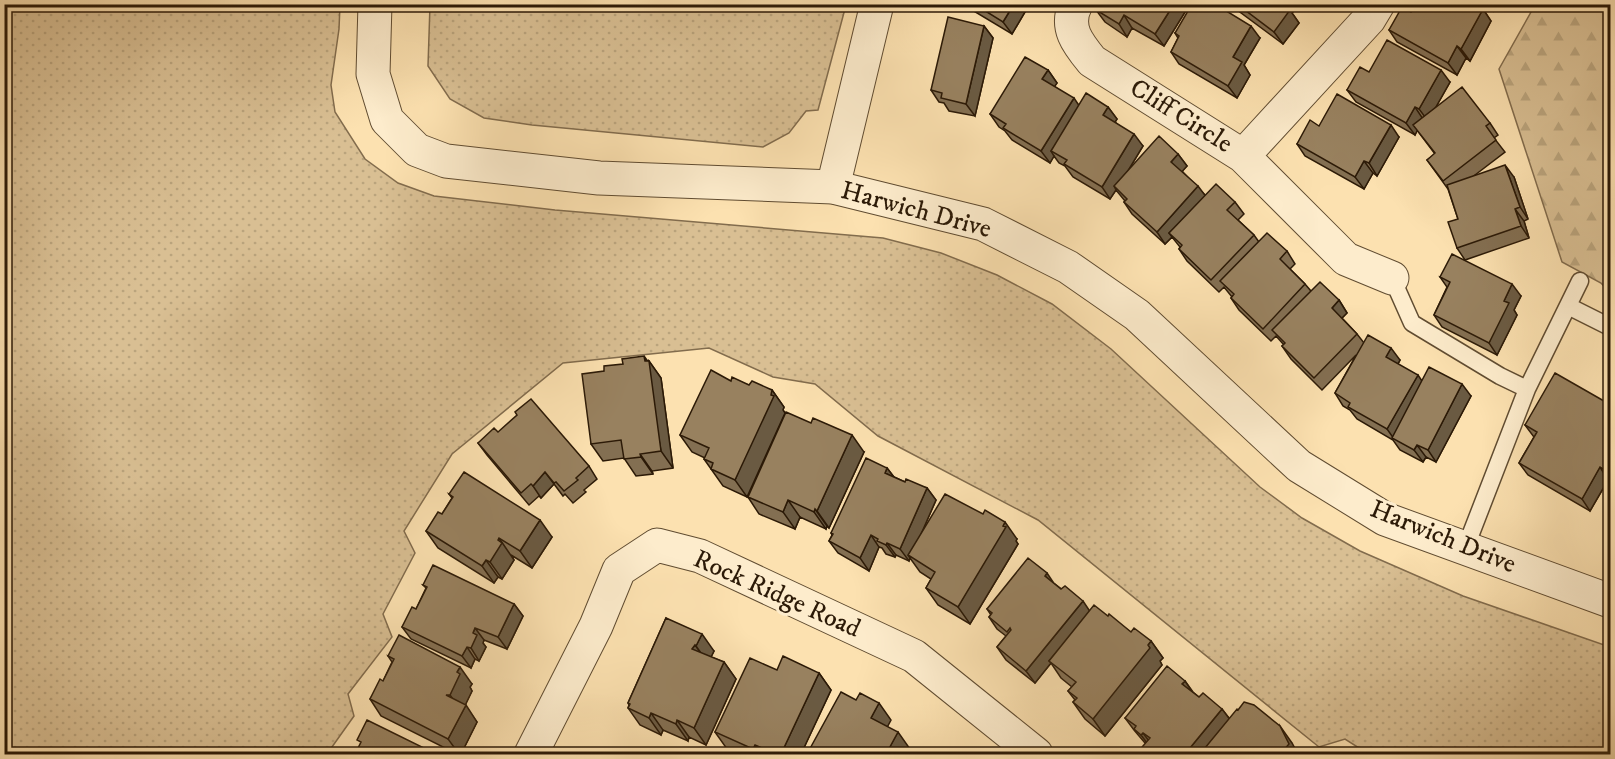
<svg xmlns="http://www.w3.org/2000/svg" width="1615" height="759" font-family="'IM FELL DW Pica',serif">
  <defs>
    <pattern id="grass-dots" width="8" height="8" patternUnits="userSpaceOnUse" patternTransform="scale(1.5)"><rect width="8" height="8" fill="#d9bf93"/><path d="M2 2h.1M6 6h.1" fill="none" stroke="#baa47d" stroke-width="1.8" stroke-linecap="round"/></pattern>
    <pattern id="forest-firs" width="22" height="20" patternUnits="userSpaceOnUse" patternTransform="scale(1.5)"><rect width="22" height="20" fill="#d9bf93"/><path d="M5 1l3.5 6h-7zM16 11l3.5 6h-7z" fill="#baa47d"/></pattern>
  </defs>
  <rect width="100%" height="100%" fill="#fce1b0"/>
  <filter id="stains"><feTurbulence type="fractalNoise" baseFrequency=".00333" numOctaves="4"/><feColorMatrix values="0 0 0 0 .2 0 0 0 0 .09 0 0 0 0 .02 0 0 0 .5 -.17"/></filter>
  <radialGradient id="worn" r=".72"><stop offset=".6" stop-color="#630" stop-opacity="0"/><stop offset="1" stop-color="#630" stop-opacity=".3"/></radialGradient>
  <path fill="url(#grass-dots)" stroke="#826c4d" stroke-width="1.5" d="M 4,5 L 340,5 L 339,29 L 331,85 L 335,112 L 365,159 L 398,183 L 434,196 L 555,210 L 883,238 L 941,253 L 997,275 L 1052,304 L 1111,349 L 1260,487 L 1302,518 L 1360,551 L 1463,596 L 1610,647 L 1610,754 L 1398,754 L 1359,748 L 1345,739 L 1319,747 L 1038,520 L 878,436 L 815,384 L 773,377 L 709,348 L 563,363 L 452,454 L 404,531 L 415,553 L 383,614 L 392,637 L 348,694 L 354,716 L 327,754 L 5,754 Z
    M 430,5 L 430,4 L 846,5 L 818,110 L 806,111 L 789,133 L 763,147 L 532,125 L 484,118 L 450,99 L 428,66 Z"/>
  <path fill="url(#forest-firs)" stroke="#826c4d" stroke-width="1.5" d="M 1535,5 L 1610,5 L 1610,293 L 1601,283 L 1562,262 L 1499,69 Z"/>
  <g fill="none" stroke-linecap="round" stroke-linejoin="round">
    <g stroke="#604c31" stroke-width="19">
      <path id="service" d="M 1392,278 L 1412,323 L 1500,376 L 1527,389
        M 1568,306 L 1610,327
        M 1465,549 L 1527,389 L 1580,281"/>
    </g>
    <g stroke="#604c31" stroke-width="35">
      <path id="minor" d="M 1076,4 C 1064,27 1078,44 1092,61 L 1243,156 L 1346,259 L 1392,278
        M 1243,156 L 1369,19 L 1378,4
        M 833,187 L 877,4
        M 531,754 L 596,626 L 619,570 L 657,545 L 700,556 L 914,656 L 1036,754"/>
    </g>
    <g stroke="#604c31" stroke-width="35">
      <path id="tertiary" d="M 375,4 L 373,74 L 387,120 L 417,150 L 446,161 L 599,178 L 833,187 L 983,224 L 1068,267 L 1137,315 L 1299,466 L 1385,519 L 1610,601"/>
    </g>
    <use href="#service" stroke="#fdeccc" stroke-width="16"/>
    <use href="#minor" stroke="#fdeccc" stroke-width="33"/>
    <use href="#tertiary" stroke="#fdeccc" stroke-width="33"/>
  </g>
  <path fill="#836f52" stroke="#2c1a07" stroke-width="1.5" d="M 962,4 L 1020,4 L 1025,12 L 1012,34 Z
    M 1100,4 L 1190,4 L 1164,46 L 1132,28 L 1127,37 L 1105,22 L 1096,10 Z
    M 1229,4 L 1299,4 L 1292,13 L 1299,23 L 1283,44 Z
    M 1481,4 L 1496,4 L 1493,11 Z
    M 1483,9 L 1491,21 L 1470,61 L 1466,58 L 1457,75 L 1397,42 L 1389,30 L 1411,12 Z
    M 984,26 L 993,38 L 975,116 L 949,111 L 944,103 L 939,102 L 931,90 Z
    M 1175,33 L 1260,38 L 1244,65 L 1250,75 L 1237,98 L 1179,64 L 1171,52 L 1178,38 Z
    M 1048,70 L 1057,83 L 1054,86 L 1079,105 L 1108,107 L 1117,119 L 1115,122 L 1143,146 L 1129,169 L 1178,154 L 1187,166 L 1182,171 L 1205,195 L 1235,202 L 1244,214 L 1238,220 L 1254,235 L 1259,242 L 1287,251 L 1295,264 L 1290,269 L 1305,284 L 1311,291 L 1339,300 L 1347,313 L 1342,318 L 1357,334 L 1364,343 L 1400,360 L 1398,364 L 1422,381 L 1471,396 L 1436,462 L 1426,457 L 1423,462 L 1400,450 L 1393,440 L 1357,419 L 1350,410 L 1343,406 L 1335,393 L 1356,355 L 1322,390 L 1291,359 L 1282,346 L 1284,345 L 1276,336 L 1271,341 L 1239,310 L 1231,298 L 1232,297 L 1224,287 L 1219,292 L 1187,261 L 1179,249 L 1180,247 L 1172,237 L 1165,244 L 1132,214 L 1124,202 L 1125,201 L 1116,190 L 1110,199 L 1073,177 L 1065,166 L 1059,163 L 1054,156 L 1050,163 L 1012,140 L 1005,131 L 999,127 L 990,114 Z
    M 1369,72 L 1450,82 L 1436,107 L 1490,123 L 1498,135 L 1494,138 L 1505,152 L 1475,175 L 1514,177 L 1528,219 L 1524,221 L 1529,238 L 1465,260 L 1457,248 L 1458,219 L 1448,189 L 1427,160 L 1435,154 L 1417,130 L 1415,135 L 1356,102 L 1347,90 Z
    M 1319,126 L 1399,137 L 1377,176 L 1373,173 L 1364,189 L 1305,156 L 1297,144 Z
    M 1440,277 L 1521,296 L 1514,310 L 1517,315 L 1497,355 L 1442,327 L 1434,315 L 1447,287 Z
    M 649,361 L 661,378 L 673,468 L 652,471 L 653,474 L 636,476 L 624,458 L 603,461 L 591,444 L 604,371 Z
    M 731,381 L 772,390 L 784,407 L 783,410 L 785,413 L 747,497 L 723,486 L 704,459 L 705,458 L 692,452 L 680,435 Z
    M 1611,405 L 1611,481 L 1608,480 L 1590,511 L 1528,475 L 1519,463 L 1534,437 L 1525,425 Z
    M 498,432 L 589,466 L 597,479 L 584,490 L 586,492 L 573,503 L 565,494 L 563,496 L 554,484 L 541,498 L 539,496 L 529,505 L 487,455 L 478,443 Z
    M 864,452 L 829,528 L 827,526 L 826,529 L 800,517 L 795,529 L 759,514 L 748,497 Z
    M 887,468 L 894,477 L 905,482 L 927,488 L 936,500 L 922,532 L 1017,539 L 1016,541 L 1018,544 L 970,624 L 938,605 L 926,588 L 931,579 L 920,572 L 910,558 L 909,561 L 896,555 L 895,557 L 886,554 L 882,548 L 879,547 L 869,571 L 838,553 L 829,541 L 832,535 L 831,533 Z
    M 449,494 L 552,537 L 532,568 L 511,555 L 514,560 L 502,579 L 498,577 L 494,583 L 438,548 L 426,531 L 442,514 L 452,498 Z
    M 1055,584 L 1090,611 L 1108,616 L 1131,632 L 1151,641 L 1163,658 L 1160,661 L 1162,665 L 1105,736 L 1085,719 L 1073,702 L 1075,700 L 1068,691 L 1072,687 L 1061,678 L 1051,663 L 1035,683 L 1006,660 L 997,647 L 1006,636 L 997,629 L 989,617 L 991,615 L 987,609 Z
    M 423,585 L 514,604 L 523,616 L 507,649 L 484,640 L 483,643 L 486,647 L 479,661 L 475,659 L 471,668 L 411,639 L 402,627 L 416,609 L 426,588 Z
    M 666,618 L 714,651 L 711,657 L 724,662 L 736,679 L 706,745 L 689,737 L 688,741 L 663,730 L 661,735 L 640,725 L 628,708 L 629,705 L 628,703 Z
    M 388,656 L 472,684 L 470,687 L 472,691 L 465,705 L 477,722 L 461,754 L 457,754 L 381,716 L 370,699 L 383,681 L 392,662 Z
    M 777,670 L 819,673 L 831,690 L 801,754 L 740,754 L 727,749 L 715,732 Z
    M 1185,681 L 1193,692 L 1199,697 L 1222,709 L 1229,718 L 1292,743 L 1145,743 L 1134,730 L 1125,718 Z"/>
  <path fill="#6a5a42" stroke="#2c1a07" stroke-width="1.5" d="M 1014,4 L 1020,4 L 1025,12 L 1012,34 L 1003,22 Z
    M 1174,4 L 1190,4 L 1164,46 L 1155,34 Z
    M 1282,4 L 1299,4 L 1292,13 L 1299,23 L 1283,44 L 1274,32 Z
    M 1488,4 L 1496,4 L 1493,11 Z
    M 1483,9 L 1491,21 L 1470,61 L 1461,49 Z
    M 1124,15 L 1132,28 L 1127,37 L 1119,24 Z
    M 984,26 L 993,38 L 975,116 L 966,104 Z
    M 1251,26 L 1260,38 L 1244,65 L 1250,75 L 1237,98 L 1228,86 L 1233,57 Z
    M 1457,46 L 1466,58 L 1457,75 L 1448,63 Z
    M 1048,70 L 1057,83 L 1051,92 L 1042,79 Z
    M 1441,70 L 1450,82 L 1428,121 L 1419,109 Z
    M 1074,98 L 1082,110 L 1051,151 L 1054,156 L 1050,163 L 1041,151 Z
    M 1108,107 L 1117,119 L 1112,127 L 1103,115 Z
    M 1415,107 L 1423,119 L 1415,135 L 1406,123 Z
    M 1391,125 L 1399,137 L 1377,176 L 1369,163 Z
    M 1134,134 L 1143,146 L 1117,189 L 1114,186 L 1116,190 L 1110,199 L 1102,187 Z
    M 1178,154 L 1187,166 L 1180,174 L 1171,162 Z
    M 1364,161 L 1373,173 L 1364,189 L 1355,177 Z
    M 1505,165 L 1514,177 L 1528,219 L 1520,207 Z
    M 1198,186 L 1207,198 L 1169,233 L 1172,237 L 1165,244 L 1157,232 Z
    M 1515,209 L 1524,221 L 1529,238 L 1521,226 Z
    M 1512,284 L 1521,296 L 1514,310 L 1517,315 L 1497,355 L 1489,343 L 1504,301 Z
    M 1339,300 L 1347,313 L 1340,320 L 1332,308 Z
    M 1391,348 L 1400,360 L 1395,369 L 1386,357 Z
    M 644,356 L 649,363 L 649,361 L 661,378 L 673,468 L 661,451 Z
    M 1418,375 L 1426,387 L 1394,439 L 1387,429 Z
    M 1462,384 L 1471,396 L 1436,462 L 1428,450 Z
    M 772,390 L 784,407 L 783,410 L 785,413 L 747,497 L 735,480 Z
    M 852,435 L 864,452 L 829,528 L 817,511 Z
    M 1417,445 L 1426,457 L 1423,462 L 1414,450 Z
    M 640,454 L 652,471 L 653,474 L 641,457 Z
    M 1600,467 L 1608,480 L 1590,511 L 1582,499 Z
    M 887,468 L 896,480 L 885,473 Z
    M 545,472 L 554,484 L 541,498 L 533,486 Z
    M 927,488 L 936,500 L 911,557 L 908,555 L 910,558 L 909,561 L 900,549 Z
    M 788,500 L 800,517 L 795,529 L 783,512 Z
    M 815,509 L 827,526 L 826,529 L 814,512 Z
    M 540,520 L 552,537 L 532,568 L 520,551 Z
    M 1005,522 L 1017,539 L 1016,541 L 1018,544 L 970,624 L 958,607 Z
    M 871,535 L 879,547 L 869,571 L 860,558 Z
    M 499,538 L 514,560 L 502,579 L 490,562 Z
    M 887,543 L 896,555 L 895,557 L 886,545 Z
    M 486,560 L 498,577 L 494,583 L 482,566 Z
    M 1047,573 L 1055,585 L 1045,576 Z
    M 1083,601 L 1091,613 L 1049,661 L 1051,663 L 1035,683 L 1026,671 Z
    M 514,604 L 523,616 L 507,649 L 498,637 Z
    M 475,628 L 484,640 L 483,643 L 486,647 L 479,661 L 471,648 L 473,633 Z
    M 702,634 L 714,651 L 708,663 L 696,646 Z
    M 1151,641 L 1163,658 L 1160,661 L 1162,665 L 1105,736 L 1093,719 Z
    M 695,645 L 707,662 L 692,649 Z
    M 467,647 L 475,659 L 471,668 L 462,656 Z
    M 724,662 L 736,679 L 706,745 L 694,728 Z
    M 460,667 L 472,684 L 470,687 L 472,691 L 462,712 L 450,695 L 457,672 Z
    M 819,673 L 831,690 L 801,754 L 781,754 Z
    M 1185,681 L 1193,693 L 1182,684 Z
    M 879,703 L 891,720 L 883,735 L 871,718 Z
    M 466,705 L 477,722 L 461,754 L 459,754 L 448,739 Z
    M 1222,709 L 1231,721 L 1203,754 L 1185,754 Z
    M 651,713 L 663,730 L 661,735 L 649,718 Z
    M 677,720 L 689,737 L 688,741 L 676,724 Z
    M 1280,726 L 1292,743 L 1298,754 L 1284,754 L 1282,752 Z
    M 898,732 L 910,749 L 907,754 L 886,754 Z
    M 1143,733 L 1152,745 L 1150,747 L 1141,735 Z
    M 755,745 L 762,754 L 757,754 L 753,749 Z
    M 426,749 L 430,754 L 423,754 Z"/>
  <path fill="#98815f" stroke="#2c1a07" stroke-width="1.5" d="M 974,4 L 1014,4 L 1003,22 Z
    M 1100,4 L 1174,4 L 1155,34 L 1124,15 L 1119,24 L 1096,10 Z
    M 1192,4 L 1215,4 L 1251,26 L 1233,57 L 1242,62 L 1228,86 L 1171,52 L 1179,36 L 1175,33 Z
    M 1237,4 L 1282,4 L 1290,10 L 1274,32 Z
    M 1415,4 L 1474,4 L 1483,9 L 1461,49 L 1457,46 L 1448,63 L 1389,30 L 1402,7 L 1411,12 Z
    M 948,17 L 984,26 L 966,104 L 941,98 L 942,93 L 931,90 Z
    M 1387,40 L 1441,70 L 1419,109 L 1415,107 L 1406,123 L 1347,90 L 1360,67 L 1369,72 Z
    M 1025,57 L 1048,70 L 1042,79 L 1074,98 L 1041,151 L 1003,128 L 1006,124 L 990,114 Z
    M 1462,87 L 1490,123 L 1486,126 L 1496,140 L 1443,181 L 1427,160 L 1435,153 L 1413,125 Z
    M 1086,93 L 1108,107 L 1103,115 L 1134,134 L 1102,187 L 1064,164 L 1067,160 L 1051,151 Z
    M 1337,94 L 1391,125 L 1369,163 L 1364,161 L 1355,177 L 1297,144 L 1310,120 L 1319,126 Z
    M 1159,136 L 1178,154 L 1171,162 L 1198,186 L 1157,232 L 1124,202 L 1127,199 L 1114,186 Z
    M 1505,165 L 1520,207 L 1515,209 L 1521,226 L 1457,248 L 1448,222 L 1458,219 L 1447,185 Z
    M 1216,184 L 1235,202 L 1227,210 L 1254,235 L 1211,280 L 1179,249 L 1182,245 L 1169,233 Z
    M 1267,233 L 1287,251 L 1280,259 L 1305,284 L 1263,329 L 1231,298 L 1234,294 L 1220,281 Z
    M 1452,254 L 1512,284 L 1504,301 L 1509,303 L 1489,343 L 1434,315 L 1450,282 L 1440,277 Z
    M 1320,282 L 1339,300 L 1332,308 L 1357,334 L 1314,378 L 1282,346 L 1285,343 L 1272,330 Z
    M 1368,335 L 1391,348 L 1386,357 L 1418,375 L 1387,429 L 1348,407 L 1350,403 L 1335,393 Z
    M 644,356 L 645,361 L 649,361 L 661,451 L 640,454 L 641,457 L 624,459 L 621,440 L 591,444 L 582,374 L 604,371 L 604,366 L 623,364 L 622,359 Z
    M 1429,367 L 1462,384 L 1428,450 L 1417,445 L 1414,450 L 1392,438 Z
    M 711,370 L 731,381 L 732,377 L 749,385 L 752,381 L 772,390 L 771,395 L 774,396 L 735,480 L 711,469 L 713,463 L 704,459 L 709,448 L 680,435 Z
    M 1555,373 L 1611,405 L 1611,474 L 1600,467 L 1582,499 L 1519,463 L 1537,432 L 1525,425 Z
    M 531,399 L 589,466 L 576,478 L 578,480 L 564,491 L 556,482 L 554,483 L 545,472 L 533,486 L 531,484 L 521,493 L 478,443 L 494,428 L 498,432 L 517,415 L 515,412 Z
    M 786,412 L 811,423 L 813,418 L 852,435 L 817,511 L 815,509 L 814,512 L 788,500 L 783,512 L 748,497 Z
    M 866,458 L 887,468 L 885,473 L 905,482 L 906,479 L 927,488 L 900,549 L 887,543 L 886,545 L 877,541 L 878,539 L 871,535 L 860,558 L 829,541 L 833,534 L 831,533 Z
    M 464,472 L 540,520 L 520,551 L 499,538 L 498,540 L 502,543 L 490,562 L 486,560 L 482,566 L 426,531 L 438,512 L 442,514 L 453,497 L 449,494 Z
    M 945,494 L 983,514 L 985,510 L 1005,522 L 1003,526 L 1006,527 L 958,607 L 926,588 L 935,572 L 908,555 Z
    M 1028,558 L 1047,573 L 1045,576 L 1061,589 L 1065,586 L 1083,601 L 1026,671 L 997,647 L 1011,630 L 1010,628 L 1007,632 L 989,617 L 992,613 L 987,609 Z
    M 433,565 L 514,604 L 498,637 L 475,628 L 473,633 L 477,635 L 471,648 L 467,647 L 462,656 L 402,627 L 412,607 L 416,609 L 427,587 L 423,585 Z
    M 1094,605 L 1108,616 L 1109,614 L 1131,632 L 1134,628 L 1151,641 L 1148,645 L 1150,648 L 1093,719 L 1073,702 L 1077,698 L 1068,691 L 1076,682 L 1049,661 Z
    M 666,618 L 702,634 L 696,646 L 695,645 L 692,649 L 724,662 L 694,728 L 677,720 L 676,724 L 651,713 L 649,718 L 628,708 L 630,704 L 628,703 Z
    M 399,635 L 460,667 L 457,672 L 460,674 L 450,695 L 446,695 L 466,705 L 448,739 L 370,699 L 380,679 L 383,681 L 394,659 L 388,656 Z
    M 783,656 L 819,673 L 781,754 L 776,754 L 755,745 L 753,749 L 715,732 L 750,658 L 777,670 Z
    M 1167,666 L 1185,681 L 1182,684 L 1199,697 L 1203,693 L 1222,709 L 1185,754 L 1136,754 L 1150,738 L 1143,733 L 1141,735 L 1134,729 L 1136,726 L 1125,718 Z
    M 841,692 L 856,700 L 860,693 L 879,703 L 871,718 L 898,732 L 886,754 L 807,754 Z
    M 1244,702 L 1254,705 L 1280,726 L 1289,744 L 1282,752 L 1285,754 L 1200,754 L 1237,709 L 1238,710 Z
    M 367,720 L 426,749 L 423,754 L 355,754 L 361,742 L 357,740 Z
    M 1309,750 L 1326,754 L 1327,750 L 1345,754 L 1307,754 Z"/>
  <g text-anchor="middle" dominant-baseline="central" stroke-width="6" stroke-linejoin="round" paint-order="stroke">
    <g font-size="26" fill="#2c1a07" stroke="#fdeccc">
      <text transform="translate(1181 116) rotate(32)">Cliff Circle</text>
      <text transform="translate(916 210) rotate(15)">Harwich Drive</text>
      <text transform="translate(1443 537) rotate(22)">Harwich Drive</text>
      <text transform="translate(777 594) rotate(24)">Rock Ridge Road</text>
    </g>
  </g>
  <rect width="1615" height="759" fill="none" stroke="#fce1b0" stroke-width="24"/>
  <rect x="6" y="6" width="1603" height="747" fill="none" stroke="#2c1a07" stroke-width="3"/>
  <rect x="12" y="12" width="1591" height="735" fill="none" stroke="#2c1a07" stroke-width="1.5"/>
  <rect width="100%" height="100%" filter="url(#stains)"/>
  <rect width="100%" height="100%" fill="url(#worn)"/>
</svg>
